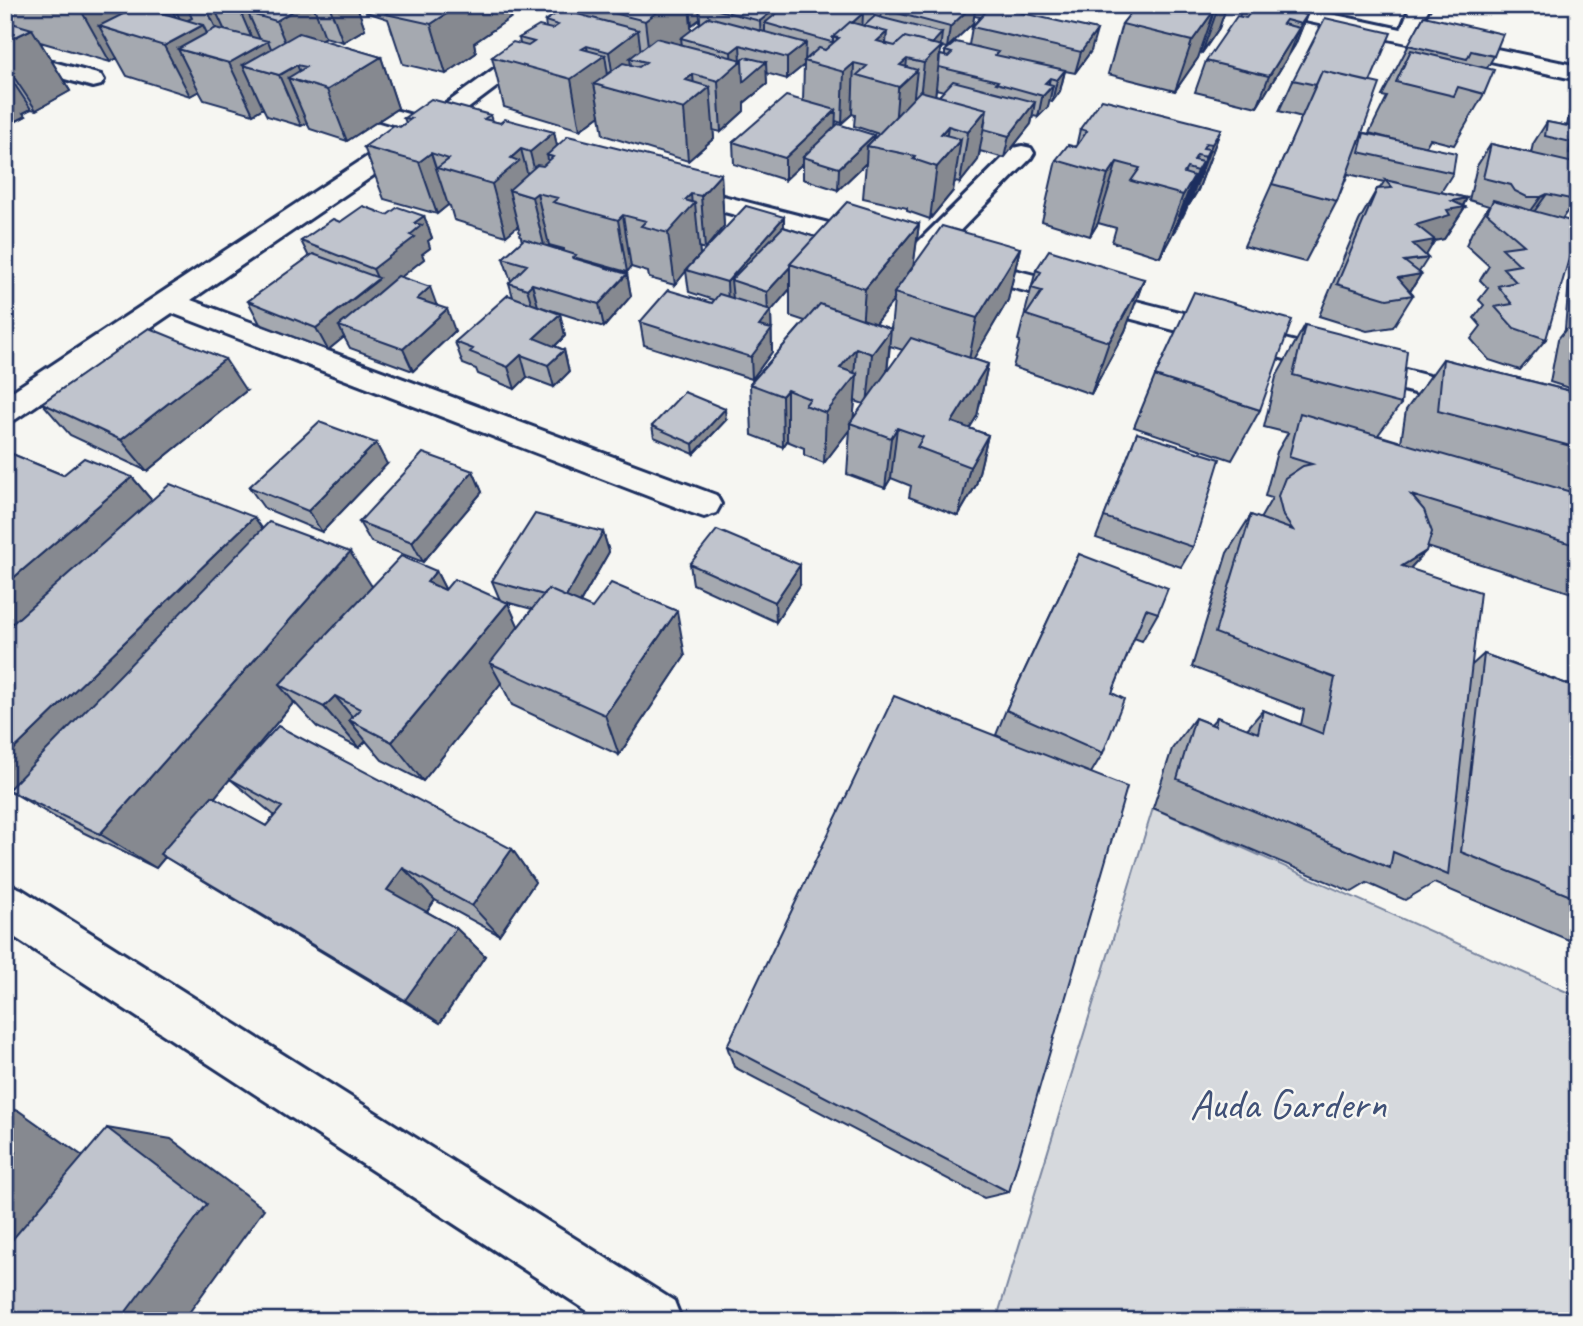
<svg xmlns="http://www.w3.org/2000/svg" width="1583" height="1326" font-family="Caveat,sans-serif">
  <rect width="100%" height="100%" fill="#f6f6f2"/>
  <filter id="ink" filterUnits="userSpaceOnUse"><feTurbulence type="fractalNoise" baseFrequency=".0143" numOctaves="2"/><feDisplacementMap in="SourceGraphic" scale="14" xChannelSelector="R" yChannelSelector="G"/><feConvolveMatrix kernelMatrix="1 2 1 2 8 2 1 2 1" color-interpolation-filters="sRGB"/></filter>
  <g filter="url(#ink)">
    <path fill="#d6d9dd" stroke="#78849e" stroke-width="2" d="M 1153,808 L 1578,997 L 1578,1321 L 996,1321 Z"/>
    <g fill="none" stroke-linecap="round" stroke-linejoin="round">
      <g stroke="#1b2f5e" stroke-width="6">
        <path id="minor" d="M 582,5 L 606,5 L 446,125 L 462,130 L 466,135 L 462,140 L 454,142 L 431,136 L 191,300 L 716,495 L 721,504 L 716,513 L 704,517 L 692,513 L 172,313 L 16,419 L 5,422 L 5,396 L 409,129 L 329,105 L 326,100 L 329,95 L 337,93 L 425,119 Z
          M 1249,5 L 1289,5 L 1401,29 L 1411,5 L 1431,5 L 1415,32 L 1578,66 L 1578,80 L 1259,11 Z
          M 640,7 L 839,58 L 842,63 L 839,68 L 831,70 L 633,17 L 630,13 L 633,9 Z
          M 5,49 L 101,75 L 104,80 L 101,85 L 93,87 L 5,62 Z
          M 1022,146 L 1031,148 L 1034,153 L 1031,158 L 940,251 L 1578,414 L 1578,436 L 663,196 L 659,191 L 663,186 L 672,183 L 915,245 L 1013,148 Z
          M 5,883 L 21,889 L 674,1301 L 682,1321 L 603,1321 L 5,931 Z"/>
      </g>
      <use href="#minor" fill="#f6f6f2" fill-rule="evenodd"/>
    </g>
    <path fill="#a5a9b0" stroke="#1b2f5e" stroke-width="2" fill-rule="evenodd" d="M 5,5 L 313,5 L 317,16 L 313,5 L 529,5 L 474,43 L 476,53 L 446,74 L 403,64 L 388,19 L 366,12 L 364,6 L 358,9 L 365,29 L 343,42 L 325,37 L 321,40 L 381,57 L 398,108 L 347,141 L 310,129 L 307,123 L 301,126 L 267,116 L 263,108 L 253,114 L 204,100 L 199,91 L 190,96 L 127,76 L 117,58 L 110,62 L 40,42 L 70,91 L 36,110 L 31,109 L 23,113 L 26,116 L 5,127 L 5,21 L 14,24 L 8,14 L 5,15 Z
      M 571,5 L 1003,5 L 1000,8 L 1091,51 L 1075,73 L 1065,71 L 1060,91 L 1052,102 L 1049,101 L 1048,107 L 1038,117 L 1033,116 L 1031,124 L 1004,158 L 980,151 L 978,160 L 960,183 L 954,182 L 953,191 L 930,219 L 907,211 L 907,208 L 863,198 L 866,163 L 838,190 L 803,179 L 803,163 L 785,180 L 734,164 L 733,142 L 803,101 L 804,65 L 787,79 L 766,73 L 767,84 L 744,103 L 744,111 L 721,132 L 713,130 L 714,138 L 688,161 L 603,135 L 600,115 L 580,130 L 504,107 L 492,57 L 520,44 L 519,38 L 546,28 L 545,21 L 573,13 ZM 974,16 L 980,17 L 972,27 L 969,45 L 945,51 L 945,56 L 940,55 L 942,47 L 947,48 L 973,23 ZM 700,19 L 700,24 L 691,31 L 691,25 L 692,25 ZM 936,89 L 944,91 L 939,96 L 935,95 ZM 852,114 L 855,115 L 854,126 L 879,134 L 873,139 L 835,127 L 836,121 L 842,123 Z
      M 1137,5 L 1227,5 L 1219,28 L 1202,53 L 1200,52 L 1198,58 L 1175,91 L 1108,74 L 1122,24 Z
      M 1241,11 L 1307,15 L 1295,45 L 1257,107 L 1195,92 L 1206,61 L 1239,17 Z
      M 1424,16 L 1494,56 L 1487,68 L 1484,94 L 1454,145 L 1430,139 L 1426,146 L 1453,173 L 1441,192 L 1467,198 L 1463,206 L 1465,207 L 1444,239 L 1435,240 L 1425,256 L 1428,258 L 1419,272 L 1421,274 L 1410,292 L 1413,295 L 1393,327 L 1367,331 L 1319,316 L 1359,221 L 1377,189 L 1380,188 L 1384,182 L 1348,174 L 1337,201 L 1305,262 L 1244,246 L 1302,117 L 1279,111 L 1293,80 L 1370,82 L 1358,144 L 1364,133 L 1396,140 L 1369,133 L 1387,97 L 1382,96 Z
      M 1578,91 L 1578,183 L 1575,200 L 1562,219 L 1546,339 L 1520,370 L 1489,360 L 1471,339 L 1481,326 L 1474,318 L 1484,305 L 1479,300 L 1488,288 L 1480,280 L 1489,266 L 1466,245 L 1472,232 L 1489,206 L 1469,200 L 1477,166 L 1491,144 L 1531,153 L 1533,144 L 1547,122 L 1567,126 L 1572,99 Z
      M 490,115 L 492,121 L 500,123 L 554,132 L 557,147 L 721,174 L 724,226 L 705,249 L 699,247 L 700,255 L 784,227 L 815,237 L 919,224 L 913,267 L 1020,248 L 1008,300 L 973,359 L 988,364 L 977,416 L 969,428 L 988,435 L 976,485 L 958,516 L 909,497 L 911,486 L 891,478 L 885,488 L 847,474 L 850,429 L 824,463 L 804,455 L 804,448 L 787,441 L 783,447 L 752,435 L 750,384 L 805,321 L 790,316 L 790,289 L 771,311 L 772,352 L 752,379 L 644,345 L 640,322 L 712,303 L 714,300 L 689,292 L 686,271 L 675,285 L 649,278 L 648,272 L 631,267 L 627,272 L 577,258 L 577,259 L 627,274 L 631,296 L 604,327 L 538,306 L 560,314 L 565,336 L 555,346 L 564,350 L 569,372 L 554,387 L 527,377 L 515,389 L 478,374 L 476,369 L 463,364 L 455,342 L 513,297 L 509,283 L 511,281 L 503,258 L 522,241 L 518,226 L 506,236 L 454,220 L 450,206 L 448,205 L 437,214 L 384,199 L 364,147 L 406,123 L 404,118 ZM 549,245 L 564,249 L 564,251 L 548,246 ZM 894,300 L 891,329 L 875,324 ZM 890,346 L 903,350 L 887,372 ZM 855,401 L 864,404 L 853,419 Z
      M 1080,129 L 1221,129 L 1198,190 L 1189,205 L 1188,205 L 1160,257 L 1112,242 L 1116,228 L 1098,223 L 1090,236 L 1042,221 L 1056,160 L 1076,147 Z
      M 387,215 L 424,216 L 432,238 L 428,241 L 430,248 L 422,254 L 424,259 L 401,277 L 437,305 L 455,331 L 413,371 L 350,348 L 344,337 L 328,350 L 260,324 L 248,301 L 309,257 L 301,241 L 340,222 Z
      M 1578,269 L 1578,391 L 1550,382 L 1558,339 L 1566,329 L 1565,329 L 1569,280 Z
      M 1036,270 L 1144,279 L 1125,331 L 1091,394 L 1013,367 L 1020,341 L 1018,340 Z
      M 1305,325 L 1401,404 L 1378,435 L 1401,442 L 1406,410 L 1443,359 L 1578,393 L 1578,493 L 1577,494 L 1578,494 L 1578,595 L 1427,547 L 1410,569 L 1472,665 L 1484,654 L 1578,688 L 1578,944 L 1434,883 L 1405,900 L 1367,883 L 1352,892 L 1153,808 L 1172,749 L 1195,718 L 1211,724 L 1217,717 L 1247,729 L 1263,710 L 1301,725 L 1304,710 L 1192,667 L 1227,553 L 1251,515 L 1260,519 L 1272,498 L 1265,496 L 1277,452 L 1288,433 L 1264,427 L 1276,377 Z
      M 1155,376 L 1260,410 L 1232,460 L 1134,427 Z
      M 246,391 L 147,471 L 70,435 L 42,403 Z
      M 726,420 L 694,454 L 654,437 L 652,426 Z
      M 1137,433 L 1193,547 L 1181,567 L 1096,538 Z
      M 5,451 L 63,475 L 132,477 L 151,500 L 254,517 L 262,529 L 372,586 L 436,571 L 445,589 L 500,600 L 492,581 L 603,532 L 609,552 L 580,603 L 685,656 L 619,755 L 512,705 L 501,683 L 423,781 L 382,760 L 366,741 L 359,748 L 317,727 L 294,702 L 236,772 L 512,849 L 535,882 L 499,935 L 435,900 L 427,912 L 456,928 L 485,956 L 440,1023 L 212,886 L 165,857 L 156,868 L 70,826 L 5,788 ZM 506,602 L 532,609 L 518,627 L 508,603 ZM 230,779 L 275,816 L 266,826 L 214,798 Z
      M 387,464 L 322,532 L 264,508 L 249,487 Z
      M 473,471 L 482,492 L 423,562 L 371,542 L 359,522 Z
      M 1079,554 L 1158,613 L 1142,641 L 1134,638 L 1112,693 L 1103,753 L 1091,773 L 1009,1192 L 984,1198 L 734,1067 L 727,1046 L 1007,740 L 996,735 L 1006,710 Z
      M 690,564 L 800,585 L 776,622 L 693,584 Z"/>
    <path fill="#868990" stroke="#1b2f5e" stroke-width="2" d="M 96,5 L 116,5 L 132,36 L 99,26 L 117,58 L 110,62 L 82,12 Z
      M 119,5 L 170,5 L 178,22 L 137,37 Z
      M 173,5 L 186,5 L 192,18 L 182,23 Z
      M 205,5 L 213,5 L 233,48 L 227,52 Z
      M 250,5 L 253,5 L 258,16 L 248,13 L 262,44 L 268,41 L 282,74 L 295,66 L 276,21 L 302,5 L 313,5 L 325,37 L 320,40 L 297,65 L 305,84 L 288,78 L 307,123 L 301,126 L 279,75 L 243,65 L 263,108 L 253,114 L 229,63 L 256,48 L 240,11 Z
      M 329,5 L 364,5 L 358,9 L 365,29 L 343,42 Z
      M 460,5 L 529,5 L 474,43 L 476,53 L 446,74 L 431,24 Z
      M 666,5 L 689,5 L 692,38 L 681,38 L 682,46 L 651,71 L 645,21 Z
      M 690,5 L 719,5 L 699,5 L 700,19 L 692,25 Z
      M 780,5 L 792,5 L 765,23 L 765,39 L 761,42 L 760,21 Z
      M 877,5 L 899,5 L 882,9 L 881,21 L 873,28 L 875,7 Z
      M 973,5 L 976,5 L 973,23 L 947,48 L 950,27 Z
      M 992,5 L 1003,5 L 990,20 Z
      M 1201,5 L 1204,5 L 1192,41 L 1215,9 L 1198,58 L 1175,91 L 1192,41 Z
      M 1219,5 L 1227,5 L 1219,28 L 1202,53 Z
      M 863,13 L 862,34 L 839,38 L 836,38 Z
      M 1307,15 L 1295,45 L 1289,54 L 1301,24 Z
      M 203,25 L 220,61 L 178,49 L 199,91 L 190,96 L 164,46 Z
      M 1299,28 L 1287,58 L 1257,107 L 1269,76 Z
      M 32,29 L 70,91 L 36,110 L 5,64 L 5,42 Z
      M 638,30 L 642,61 L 630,58 L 634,89 L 615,90 L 609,52 Z
      M 1097,30 L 1091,51 L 1075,73 L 1081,52 Z
      M 887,32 L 883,82 L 877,41 Z
      M 942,33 L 935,97 L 918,114 L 924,63 L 914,61 Z
      M 806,43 L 805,61 L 804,61 L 804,65 L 787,79 L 787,58 Z
      M 740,45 L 741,61 L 766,62 L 767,84 L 744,103 L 744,111 L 721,132 L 718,81 L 732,68 L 731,52 Z
      M 587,46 L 590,65 L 605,55 L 610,88 L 594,84 L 600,115 L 580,130 L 571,79 L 582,49 Z
      M 381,57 L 398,108 L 347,141 L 327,90 Z
      M 907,59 L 905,81 L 917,70 L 911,120 L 894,138 L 900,65 Z
      M 854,63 L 852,114 L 842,123 L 844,72 Z
      M 5,70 L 31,109 L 23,113 L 26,116 L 5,127 Z
      M 1065,70 L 1060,91 L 1052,102 L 1057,80 Z
      M 693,74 L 695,100 L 710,87 L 714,138 L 688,161 L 684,109 L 686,80 Z
      M 1050,78 L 1047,92 L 1053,85 L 1048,107 L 1038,117 L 1045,83 Z
      M 1035,102 L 1031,124 L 1004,158 L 1009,136 Z
      M 987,109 L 978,160 L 960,183 L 968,132 Z
      M 836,110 L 835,132 L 803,157 L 803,163 L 785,180 L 785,158 Z
      M 948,126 L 944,159 L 961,139 L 953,191 L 930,219 L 941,134 Z
      M 1221,129 L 1198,190 L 1189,205 L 1212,144 Z
      M 554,132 L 565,184 L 553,157 L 547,155 L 555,192 L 540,193 L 530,152 Z
      M 874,135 L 873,147 L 867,146 L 866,163 L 838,190 L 839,168 Z
      M 521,149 L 533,196 L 537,193 L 549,245 L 545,249 L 532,197 L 509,190 L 518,226 L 506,236 L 492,184 L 511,158 Z
      M 1209,149 L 1186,210 L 1182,218 L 1205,157 Z
      M 431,153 L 448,205 L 437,214 L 419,162 Z
      M 1117,162 L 1098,223 L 1090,236 L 1108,175 Z
      M 1202,162 L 1179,223 L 1174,232 L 1197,171 Z
      M 721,174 L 724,226 L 705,249 L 701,196 Z
      M 1194,176 L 1171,237 L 1160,257 L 1183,195 Z
      M 691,194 L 692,206 L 695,203 L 700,255 L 686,270 L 686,271 L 675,285 L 668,233 L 685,200 Z
      M 1547,194 L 1531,216 L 1525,219 L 1541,197 Z
      M 1467,198 L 1462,207 L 1465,207 L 1444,239 L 1434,241 L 1435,240 L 1424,259 L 1404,261 L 1416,225 L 1452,201 Z
      M 623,215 L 631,267 L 627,272 L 618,220 Z
      M 424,216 L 432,238 L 428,241 L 430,248 L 422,254 L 424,259 L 339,326 L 344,337 L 328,350 L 316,328 L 378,280 L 373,269 L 410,235 L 414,223 Z
      M 784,217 L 784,239 L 731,280 L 733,299 L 728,304 L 727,282 Z
      M 919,224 L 912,276 L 894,293 L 894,300 L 861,341 L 865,289 Z
      M 1020,248 L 1008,300 L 967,370 L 977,318 Z
      M 790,267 L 790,289 L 771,311 L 772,352 L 752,379 L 751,357 L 759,326 L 768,314 L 767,292 Z
      M 627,274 L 631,296 L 604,327 L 599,304 Z
      M 1421,274 L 1407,296 L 1398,278 Z
      M 1144,279 L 1125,331 L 1091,394 L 1109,342 Z
      M 532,284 L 538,306 L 534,311 L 527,289 Z
      M 430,287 L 438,309 L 417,299 Z
      M 447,309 L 455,331 L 413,371 L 403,349 Z
      M 560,314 L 565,336 L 540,360 L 534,338 Z
      M 891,329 L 886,381 L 867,405 L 872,354 Z
      M 856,348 L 854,378 L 857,374 L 853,424 L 850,423 L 850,429 L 824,463 L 826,413 L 840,368 Z
      M 564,350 L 569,372 L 554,387 L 548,365 Z
      M 521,355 L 527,377 L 515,389 L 508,367 Z
      M 225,359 L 246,391 L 147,471 L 121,440 Z
      M 988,364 L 977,416 L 950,460 L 952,422 Z
      M 787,390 L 787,441 L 783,447 L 782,396 Z
      M 725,409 L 726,420 L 694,454 L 693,444 Z
      M 897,428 L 891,478 L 885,488 L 891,438 Z
      M 988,435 L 976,485 L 958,516 L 970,467 Z
      M 376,443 L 387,464 L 322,532 L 308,511 Z
      M 473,471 L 482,492 L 423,562 L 412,542 Z
      M 132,477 L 181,535 L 5,697 L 5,585 Z
      M 254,517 L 289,565 L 37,804 L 5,785 L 5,758 Z
      M 603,532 L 609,552 L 570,620 L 564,600 Z
      M 1426,551 L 1393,587 L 1402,566 Z
      M 350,552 L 380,599 L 279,685 L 294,702 L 156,868 L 100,834 Z
      M 800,565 L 800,585 L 776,622 L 775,602 Z
      M 436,571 L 460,618 L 427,582 Z
      M 508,603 L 528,648 L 490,663 L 501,683 L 423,781 L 392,742 Z
      M 677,611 L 685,656 L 619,755 L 605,715 Z
      M 335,696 L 359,725 L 349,720 L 366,741 L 359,748 L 324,707 Z
      M 512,849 L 535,882 L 499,935 L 472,906 Z
      M 403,868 L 435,900 L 421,920 L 387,890 Z
      M 456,928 L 485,956 L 440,1023 L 405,1000 Z
      M 5,1108 L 19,1111 L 91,1162 L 5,1268 Z
      M 107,1128 L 171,1139 L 264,1209 L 183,1321 L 119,1321 Z"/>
    <path fill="#c0c4cd" stroke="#1b2f5e" stroke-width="2" d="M 55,5 L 96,5 L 82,12 Z
      M 218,5 L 250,5 L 240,11 Z
      M 257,5 L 303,5 L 276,21 L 248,13 L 261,6 Z
      M 400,5 L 460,5 L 431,24 L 386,14 Z
      M 582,5 L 666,5 L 645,21 Z
      M 699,5 L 780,5 L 760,21 Z
      M 787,5 L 832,5 L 863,13 L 852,23 L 850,22 L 833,37 L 833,41 L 831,42 L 765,23 Z
      M 887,5 L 973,5 L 950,27 L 882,9 Z
      M 1137,5 L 1201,5 L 1215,9 L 1192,41 L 1122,24 Z
      M 1245,5 L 1265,5 L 1307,15 L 1301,24 L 1286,20 L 1283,24 L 1299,28 L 1269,76 L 1206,61 L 1237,16 L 1246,18 L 1250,13 L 1241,11 Z
      M 139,6 L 203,25 L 164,46 L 99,26 Z
      M 991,6 L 1097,30 L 1081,52 L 972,27 Z
      M 562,10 L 638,30 L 609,52 L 587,46 L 582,49 L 605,55 L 571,79 L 492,57 L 513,42 L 528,46 L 534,42 L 519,38 L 539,26 L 552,29 L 558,25 L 545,21 Z
      M 875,16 L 942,33 L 932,44 L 905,37 L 895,46 L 886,44 L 887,32 L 864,26 Z
      M 1424,16 L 1503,34 L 1494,56 L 1471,51 L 1467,59 L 1408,45 Z
      M 709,17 L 806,43 L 787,58 L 740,45 L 731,52 L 681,38 Z
      M 1325,18 L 1391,33 L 1370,82 L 1322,71 L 1316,85 L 1293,80 Z
      M 5,21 L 32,29 L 5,42 Z
      M 850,22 L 887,32 L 877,41 L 895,46 L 905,37 L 942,46 L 924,63 L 907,59 L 900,65 L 917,70 L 899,87 L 857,75 L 867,66 L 854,63 L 844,72 L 804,61 L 819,48 L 825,50 L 839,38 L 833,37 Z
      M 216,28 L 268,41 L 229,63 L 178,49 Z
      M 299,33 L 381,57 L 327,90 L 288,78 L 306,67 L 297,65 L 279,75 L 243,65 Z
      M 656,38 L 742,60 L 718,81 L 693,74 L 686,80 L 710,87 L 684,109 L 594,84 L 623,63 L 639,67 L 646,62 L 630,58 Z
      M 956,42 L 998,52 L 995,55 L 1065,70 L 1057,80 L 1050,78 L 1045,83 L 1053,85 L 1043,96 L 996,83 L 998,81 L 939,67 L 940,55 L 948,57 L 952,53 L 945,51 Z
      M 1411,50 L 1494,70 L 1484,94 L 1458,87 L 1454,96 L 1396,82 Z
      M 745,57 L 766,62 L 743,82 L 742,60 L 741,60 Z
      M 1322,71 L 1380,84 L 1337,201 L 1272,184 Z
      M 953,81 L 1035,102 L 1009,136 L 984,129 L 987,109 L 939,96 Z
      M 920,91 L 987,109 L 968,132 L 948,126 L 941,134 L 961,139 L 937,167 L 913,159 L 915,156 L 867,146 Z
      M 786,96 L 836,110 L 785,158 L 733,142 Z
      M 431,99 L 490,115 L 484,119 L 500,123 L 505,119 L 554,132 L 530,152 L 521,149 L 511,158 L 519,161 L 492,184 L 437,168 L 449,159 L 431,153 L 419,162 L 364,147 L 394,125 L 400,127 L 411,119 L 404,118 Z
      M 1102,99 L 1221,129 L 1212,144 L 1206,143 L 1203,148 L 1209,149 L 1205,157 L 1197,155 L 1194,160 L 1202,162 L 1197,171 L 1187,168 L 1184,173 L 1194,176 L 1183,195 L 1131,181 L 1140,168 L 1117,162 L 1108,175 L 1056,160 L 1068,145 L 1076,147 L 1087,131 L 1080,129 Z
      M 1573,118 L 1578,119 L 1578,156 L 1569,154 L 1571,142 L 1545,136 L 1547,122 L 1573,127 Z
      M 838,124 L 874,135 L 839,168 L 803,157 Z
      M 1364,133 L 1456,153 L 1453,173 L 1359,152 Z
      M 568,136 L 721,174 L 701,196 L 691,194 L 685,200 L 695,203 L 668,233 L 641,226 L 646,221 L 623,215 L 618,220 L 553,202 L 558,198 L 537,193 L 532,197 L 509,190 L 537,165 L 543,166 L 553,157 L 547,155 Z
      M 1491,144 L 1578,164 L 1578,183 L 1575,200 L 1547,194 L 1541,197 L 1527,197 L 1515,191 L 1511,185 L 1483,178 Z
      M 1385,180 L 1467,198 L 1452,201 L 1465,207 L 1447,210 L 1450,215 L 1416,225 L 1435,240 L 1413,244 L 1428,258 L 1404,261 L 1421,274 L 1398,278 L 1413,295 L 1387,299 L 1337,284 L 1377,189 L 1392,188 Z
      M 1493,200 L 1578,223 L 1578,227 L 1546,339 L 1514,328 L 1495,307 L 1512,304 L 1498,286 L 1516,282 L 1503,268 L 1520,265 L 1502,248 L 1524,245 L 1487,213 Z
      M 847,202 L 919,224 L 865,289 L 790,264 Z
      M 363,206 L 387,215 L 398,207 L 424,216 L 414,223 L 422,225 L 410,235 L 415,237 L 373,269 L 301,241 L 333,219 L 340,222 Z
      M 746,206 L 784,217 L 727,282 L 686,270 Z
      M 942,226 L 1020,248 L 977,318 L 894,293 Z
      M 783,227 L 815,237 L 790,264 L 790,267 L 767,292 L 731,280 Z
      M 524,239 L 576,255 L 573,258 L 627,274 L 599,304 L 532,284 L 527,289 L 509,283 L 527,265 L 503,258 Z
      M 1049,250 L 1144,279 L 1109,342 L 1026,315 L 1042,291 L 1031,288 L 1041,272 L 1036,270 Z
      M 313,254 L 379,278 L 316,328 L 248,301 Z
      M 398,276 L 430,287 L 417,299 L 447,309 L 403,349 L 339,326 Z
      M 668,290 L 712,303 L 719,294 L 771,310 L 759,326 L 772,329 L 751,357 L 640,322 Z
      M 1194,292 L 1292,320 L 1260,410 L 1155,376 Z
      M 508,295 L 560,314 L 534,338 L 564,350 L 548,365 L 521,355 L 508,367 L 470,352 L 473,349 L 455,342 Z
      M 820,304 L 891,329 L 872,354 L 856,348 L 840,368 L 857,374 L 826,413 L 805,405 L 810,399 L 787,390 L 782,396 L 750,384 Z
      M 1305,325 L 1407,351 L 1401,404 L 1293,375 Z
      M 149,328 L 225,359 L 121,440 L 42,403 Z
      M 911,338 L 988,364 L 952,422 L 988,435 L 970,467 L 917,447 L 923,437 L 897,428 L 891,438 L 850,423 Z
      M 1443,359 L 1578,393 L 1578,448 L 1438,411 Z
      M 684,392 L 725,409 L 693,444 L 652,426 Z
      M 1300,413 L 1578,494 L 1578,546 L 1411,495 L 1424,510 L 1432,532 L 1426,551 L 1402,566 L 1480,592 L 1448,875 L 1393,852 L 1390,868 L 1177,779 L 1195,718 L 1215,726 L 1217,717 L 1258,733 L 1263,710 L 1323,734 L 1335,678 L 1215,633 L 1251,515 L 1293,530 L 1283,516 L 1278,496 L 1285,478 L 1303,466 L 1312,464 L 1289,457 Z
      M 319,422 L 376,443 L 308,511 L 249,487 Z
      M 1137,433 L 1220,459 L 1193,547 L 1104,517 Z
      M 5,451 L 63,475 L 84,458 L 132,477 L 5,585 Z
      M 423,453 L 473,471 L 412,542 L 359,522 Z
      M 170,484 L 254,517 L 5,758 L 5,630 Z
      M 535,514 L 603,532 L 566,597 L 548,589 L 544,595 L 492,581 Z
      M 269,522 L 350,552 L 100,834 L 8,790 Z
      M 717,530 L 800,565 L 775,602 L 690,564 Z
      M 1079,554 L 1168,588 L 1158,613 L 1146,609 L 1112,693 L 1124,699 L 1103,753 L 1006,710 Z
      M 401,556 L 436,571 L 427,582 L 445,590 L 454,579 L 508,603 L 392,742 L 349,720 L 360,709 L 335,696 L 324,707 L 279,685 Z
      M 611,583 L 677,611 L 605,715 L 490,663 L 548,589 L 592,608 Z
      M 1484,654 L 1578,688 L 1578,899 L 1461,852 Z
      M 894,696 L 1127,787 L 1009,1192 L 727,1046 Z
      M 278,726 L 512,849 L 472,906 L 403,868 L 387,890 L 456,928 L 405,1000 L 160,854 L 212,796 L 266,826 L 282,807 L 230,779 Z
      M 107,1128 L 207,1204 L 119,1321 L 5,1321 L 5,1248 Z
      M 5,1145 L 16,1152 L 5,1165 Z"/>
  </g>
  <g text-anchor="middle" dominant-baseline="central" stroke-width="5" stroke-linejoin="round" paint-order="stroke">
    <g font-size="42" fill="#405177" stroke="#f6f6f2">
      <text x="1288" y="1104">Auda Gardern</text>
    </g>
  </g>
  <rect width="1583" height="1326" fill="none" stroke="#f6f6f2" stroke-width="28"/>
  <rect x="14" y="14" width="1555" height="1298" fill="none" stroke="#1b2f5e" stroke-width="2.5" filter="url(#ink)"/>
</svg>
